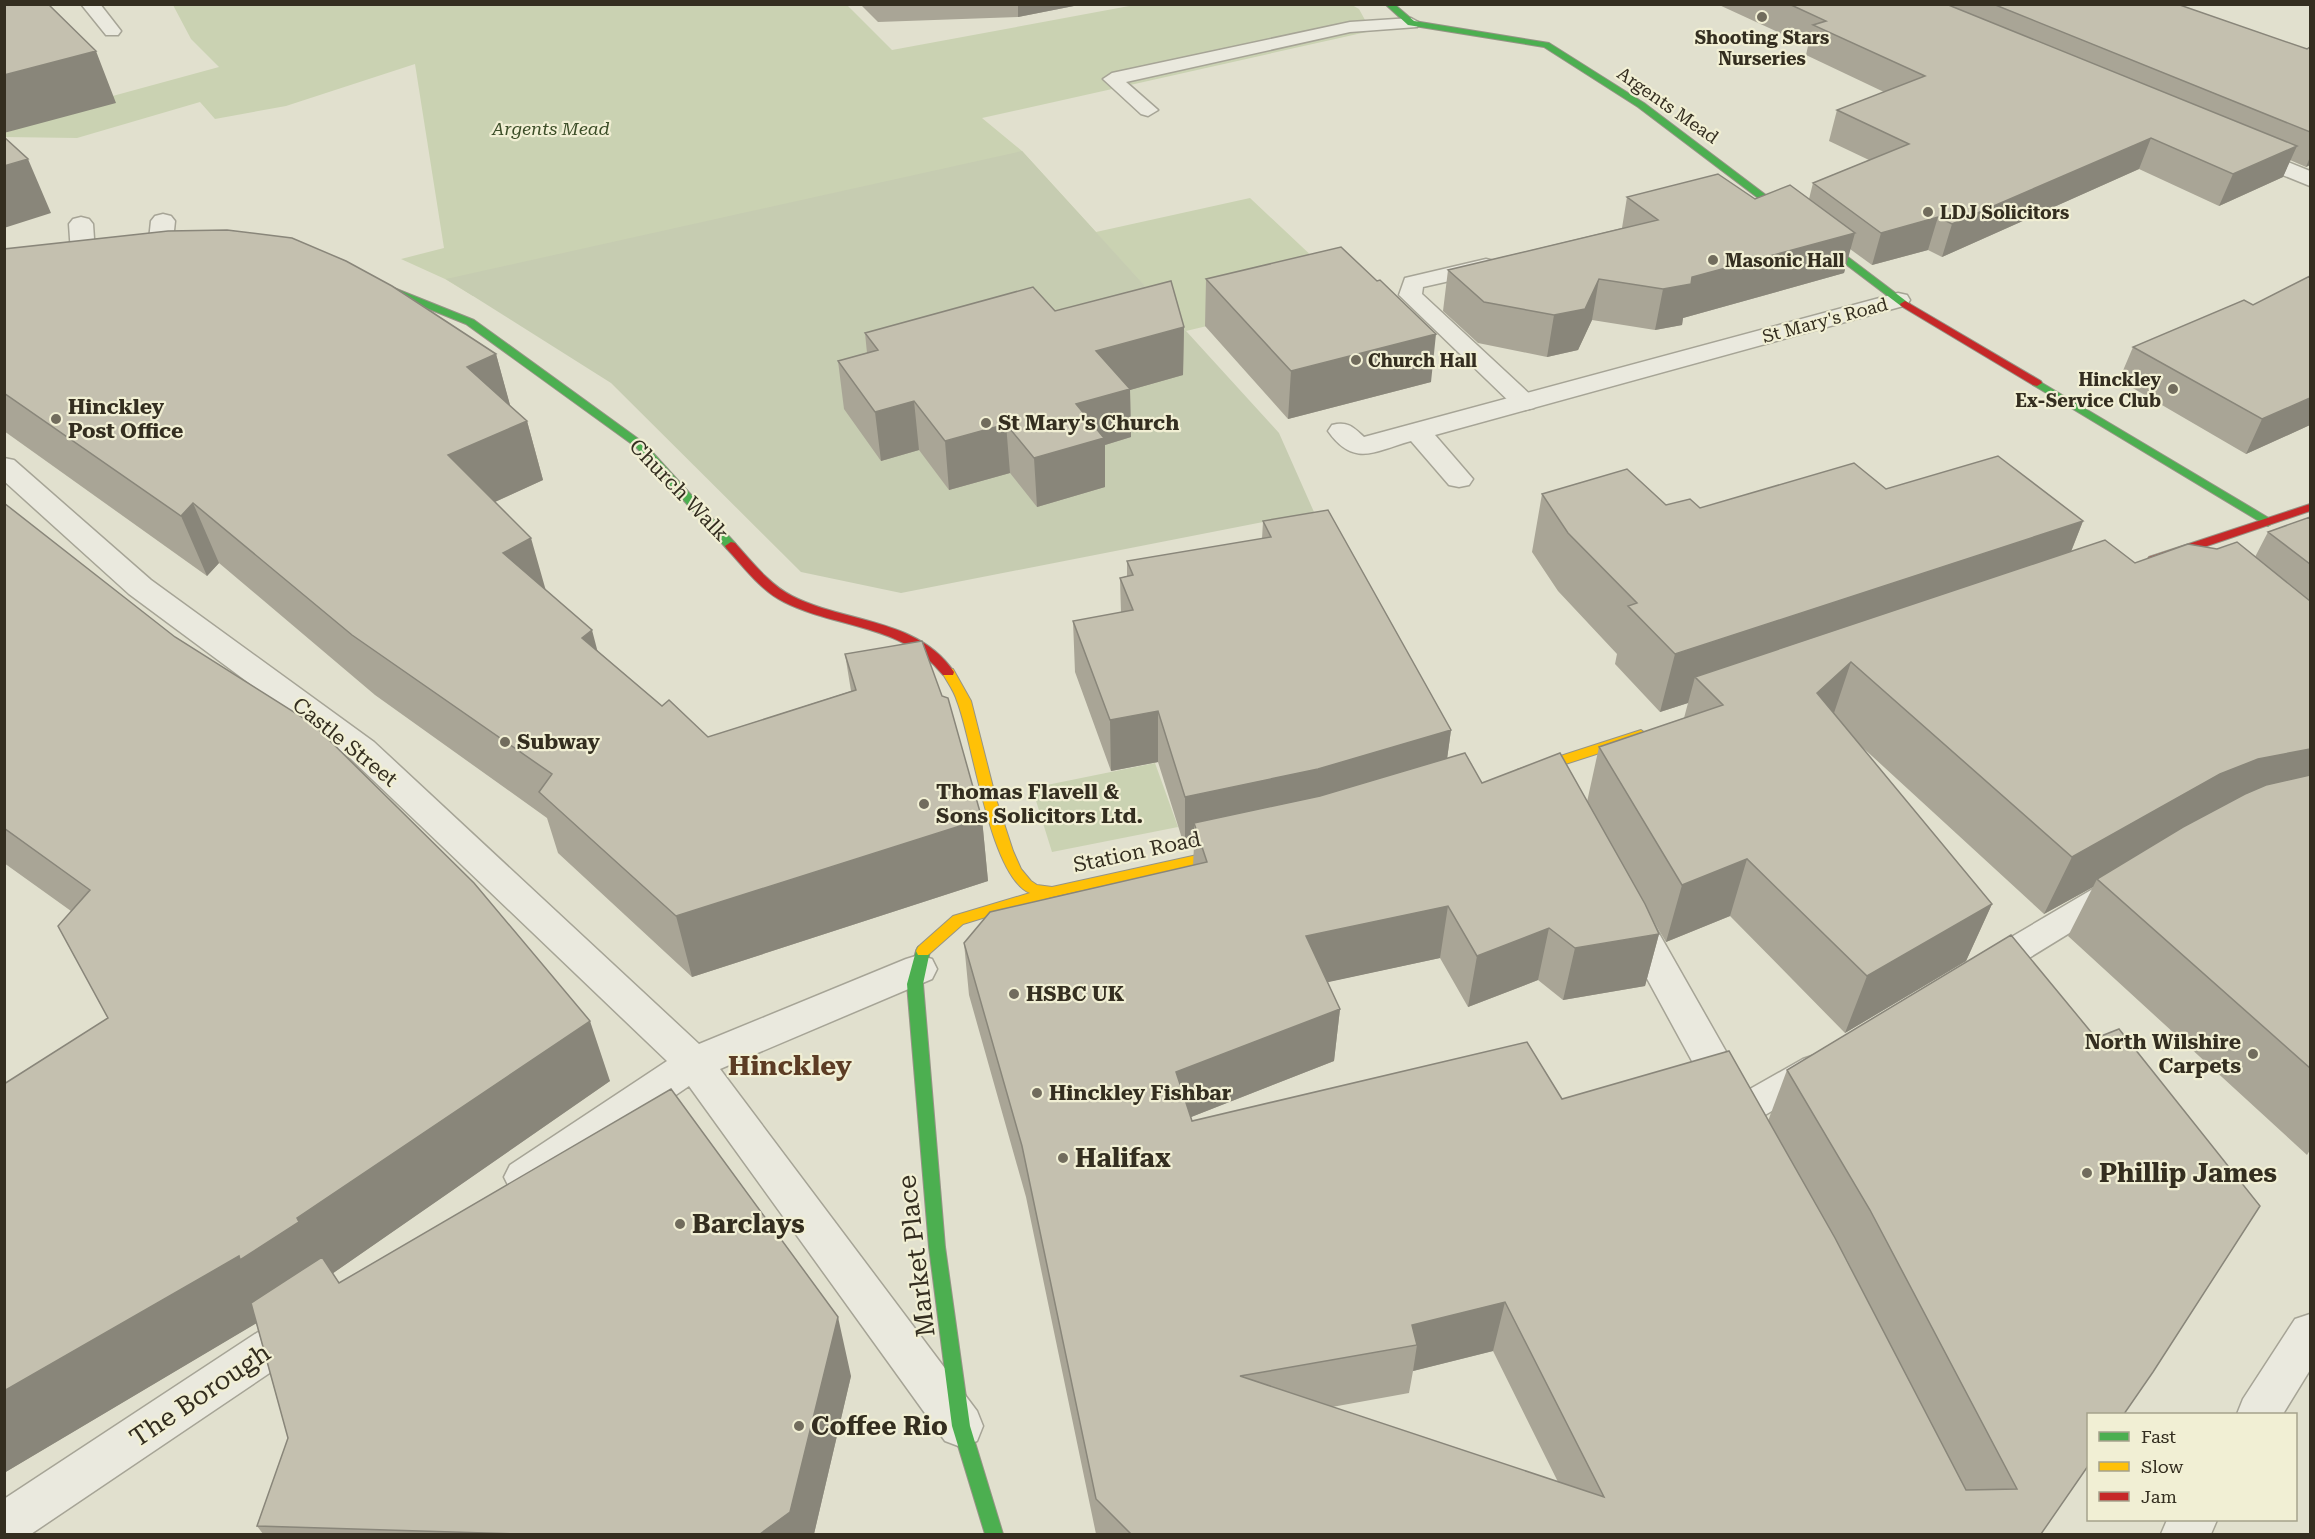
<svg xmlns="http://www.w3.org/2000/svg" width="2315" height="1539" font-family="'Roboto Serif',serif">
  <rect width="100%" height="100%" fill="#e1e0ce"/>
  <path fill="#cad2b2" d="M 1140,4 L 1352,5 L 1359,9 L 1371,31 L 982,118 L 1022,151 L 1096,232 L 1250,198 L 1350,292 L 1186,331 L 1096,233 L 473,296 L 445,279 L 401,259 L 444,248 L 415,64 L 286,106 L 215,119 L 200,102 L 77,138 L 5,137 L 5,133 L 109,97 L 219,67 L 191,39 L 173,5 L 847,5 L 892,50 Z
    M 1155,763 L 1178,827 L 1052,852 L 1032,788 Z"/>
  <path fill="#c6ccb1" d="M 1022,151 L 1279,433 L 1314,512 L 901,593 L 801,572 L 611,383 L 446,279 Z"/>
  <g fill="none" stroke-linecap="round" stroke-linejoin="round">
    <g stroke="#a6a496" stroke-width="3">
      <path id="lane" d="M 81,4 L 100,4 L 121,31 L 118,35 L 106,35 Z
        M 1411,18 L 1420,23 L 1417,27 L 1350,32 L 1126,82 L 1158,110 L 1148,116 L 1141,114 L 1103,79 L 1112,73 L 1350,22 Z
        M 1486,259 L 1494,261 L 1497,266 L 1494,271 L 1423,287 L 1422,294 L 1534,398 L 1537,403 L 1534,408 L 1525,410 L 1516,408 L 1399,295 L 1405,278 Z
        M 2114,879 L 2125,883 L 2130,891 L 2125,899 L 1998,977 L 1986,981 L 1974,977 L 1969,968 L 1974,959 L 2103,883 Z
        M 1815,1055 L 1827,1059 L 1832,1069 L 1827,1079 L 1753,1122 L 1740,1127 L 1727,1122 L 1722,1112 L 1727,1102 L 1803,1059 Z"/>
    </g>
    <g stroke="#a6a496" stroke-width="3">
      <path id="street" d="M 2246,145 L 2310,171 L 2310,186 L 2238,157 L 2235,152 L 2238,147 Z
        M 163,214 L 171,216 L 175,221 L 171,259 L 167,264 L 159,266 L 151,264 L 147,259 L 151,221 L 155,216 Z
        M 81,217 L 89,219 L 93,224 L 96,268 L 93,273 L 84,275 L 75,273 L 72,268 L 69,224 L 73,219 Z
        M 1898,293 L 1907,295 L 1910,300 L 1907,305 L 1435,435 L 1473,479 L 1469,485 L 1459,487 L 1449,485 L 1411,441 C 1375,451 1354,468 1328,431 L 1332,425 C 1348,421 1353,427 1364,437 Z
        M 4,458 L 14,460 L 151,580 L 374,742 L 699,1044 L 906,959 L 919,955 L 932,959 L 937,969 L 932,979 L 720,1069 L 977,1411 L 983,1426 L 977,1441 L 961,1447 L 945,1441 L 689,1086 L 538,1189 L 524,1194 L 510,1189 L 504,1177 L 510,1165 L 667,1061 L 350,758 L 129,594 L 4,481 Z
        M 1631,903 L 1644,907 L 1745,1085 L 1750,1096 L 1745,1107 L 1731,1112 L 1717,1107 L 1613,916 L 1618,907 Z
        M 302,1308 L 317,1313 L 323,1327 L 317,1341 L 31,1534 L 4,1534 L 4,1499 L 287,1313 Z
        M 2310,1314 L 2310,1370 L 2283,1414 L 2237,1414 L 2243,1399 L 2295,1319 Z
        M 2167,1520 L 2217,1520 L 2211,1534 L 2161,1534 Z"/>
    </g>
    <g stroke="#969486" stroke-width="2">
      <path id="fast" d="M 1385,4 L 1394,4 L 1414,21 L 1549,43 L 1644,103 L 1910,304 L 1905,307 L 1901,306 L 1638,107 L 1544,47 L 1408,25 Z
        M 369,278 L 474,320 L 644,443 L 735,543 L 737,546 L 735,549 L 727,549 L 636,447 L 466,324 L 365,283 L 365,279 Z
        M 2037,380 L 2272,520 L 2274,522 L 2268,526 L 2264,524 L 2033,385 L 2033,381 Z
        M 923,945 L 928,947 L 930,951 L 923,984 L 945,1247 L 970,1426 L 1003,1534 L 985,1534 L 952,1426 L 929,1247 L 907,984 L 916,951 L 918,947 Z"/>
    </g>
    <g stroke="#969486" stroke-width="2">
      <path id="slow" d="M 948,668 L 953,669 L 971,701 L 996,799 L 1013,851 L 1021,869 L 1031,881 L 1037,885 L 1052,887 L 1238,846 L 1243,847 L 1245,851 L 1243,855 L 1052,897 L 963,924 L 928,955 L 918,955 L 916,951 L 918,947 L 953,916 L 1030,893 C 990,877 973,741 957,701 C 954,690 947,682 942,672 Z
        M 1641,730 L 1648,735 L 1646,738 L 1522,778 L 1515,773 L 1517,770 Z"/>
    </g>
    <g stroke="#969486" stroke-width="2">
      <path id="jam" d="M 1905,301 L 2041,381 L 2042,383 L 2037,386 L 2033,385 L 1901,306 L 1900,304 Z
        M 2310,504 L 2310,511 L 2157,563 L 2149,563 L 2147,560 L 2149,557 Z
        M 731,542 L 735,543 C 752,562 769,584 792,596 C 845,623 918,618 954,672 L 953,675 L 943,675 C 903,624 838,629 784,602 C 760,590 744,567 727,549 L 725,546 Z"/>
    </g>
    <use href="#lane" fill="#eae9de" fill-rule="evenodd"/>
    <use href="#street" fill="#eae9de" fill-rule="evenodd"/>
    <use href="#fast" fill="#4caf50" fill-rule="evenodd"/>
    <use href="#slow" fill="#ffc107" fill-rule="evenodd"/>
    <use href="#jam" fill="#c62828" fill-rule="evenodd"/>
  </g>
  <path fill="#a9a596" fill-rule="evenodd" d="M 860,4 L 1084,4 L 1018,17 L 878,22 Z
    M 1717,4 L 2177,4 L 2307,49 L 2310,47 L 2310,165 L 2306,167 L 2290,160 L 2283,177 L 2219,206 L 2139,169 L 1942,257 L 1928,250 L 1872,265 L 1850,249 L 1844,273 L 1683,318 L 1682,325 L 1655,330 L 1592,320 L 1578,350 L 1547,357 L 1478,343 L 1443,311 L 1448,270 L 1622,228 L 1627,197 L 1809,199 L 1813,183 L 1869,160 L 1829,141 L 1837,110 L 1884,92 L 1806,55 L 1808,46 Z
    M 4,249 L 496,354 L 510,406 L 527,421 L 543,480 L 495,502 L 545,590 L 598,651 L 662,706 L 708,737 L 851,691 L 845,654 L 982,819 L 988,881 L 692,977 L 558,853 L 547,818 L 375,695 L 219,563 L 207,576 L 4,431 Z
    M 2310,276 L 2310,425 L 2246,454 L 2119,380 L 2133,347 L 2253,305 Z
    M 1206,279 L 1377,281 L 1431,382 L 1288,419 L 1205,326 Z
    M 1055,311 L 1184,327 L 1183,375 L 1130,390 L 1131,437 L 1105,445 L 1105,487 L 1037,507 L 1010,473 L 949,490 L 919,450 L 881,461 L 844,409 L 838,361 L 867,353 L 865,333 Z
    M 1886,489 L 2083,521 L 2071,552 L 2135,563 L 2255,557 L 2268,532 L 2310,517 L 2310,1150 L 2307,1155 L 2068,936 L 2093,887 L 2044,914 L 1860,745 L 1992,904 L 1966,961 L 1845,1033 L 1730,916 L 1666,942 L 1651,917 L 1659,934 L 1645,986 L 1563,1000 L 1538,980 L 1468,1007 L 1440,958 L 1327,982 L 1340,1009 L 1334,1061 L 1191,1117 L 1192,1121 L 1562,1099 L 1768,1121 L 1787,1070 L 2011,935 L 2041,1534 L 1096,1534 L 1026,1197 L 969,995 L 964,943 L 1193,865 L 1194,846 L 1185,848 L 1158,762 L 1111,771 L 1075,672 L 1073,621 L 1121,613 L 1120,578 L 1127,576 L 1127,561 L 1262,539 L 1263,521 L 1451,730 L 1447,759 L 1482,783 L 1587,802 L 1599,747 L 1684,718 L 1688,703 L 1660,712 L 1615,664 L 1617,654 L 1558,591 L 1532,552 L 1542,494 L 1700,508 ZM 1835,1239 L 1847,1260 L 1890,1346 ZM 1493,1351 L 1558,1482 L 1332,1407 L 1409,1393 L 1413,1371 Z
    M 4,503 L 610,1081 L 333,1273 L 339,1283 L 851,1376 L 814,1534 L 263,1534 L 257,1526 L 288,1438 L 256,1323 L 4,1473 L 4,1084 L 108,1018 L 71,911 L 4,863 Z"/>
  <path fill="#89867a" d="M 1018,4 L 1084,4 L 1018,17 Z
    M 96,51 L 116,103 L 4,133 L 4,75 Z
    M 2151,138 L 2139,169 L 1942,257 L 1952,224 Z
    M 2297,146 L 2283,177 L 2219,206 L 2233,174 Z
    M 2310,157 L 2310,165 L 2306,167 Z
    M 28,159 L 51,213 L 4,228 L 4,166 Z
    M 1938,217 L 1928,250 L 1872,265 L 1881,233 Z
    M 1855,233 L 1844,273 L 1683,318 L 1682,325 L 1655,330 L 1663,289 L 1692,277 Z
    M 1599,279 L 1592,320 L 1578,350 L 1547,357 L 1554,315 Z
    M 1184,327 L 1183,375 L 1130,390 L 1131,437 L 1105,445 L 1105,487 L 1037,507 L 1034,458 L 1076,404 L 1096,351 Z
    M 1436,334 L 1431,382 L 1288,419 L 1291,371 Z
    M 496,354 L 512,412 L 467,367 Z
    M 2310,398 L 2310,425 L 2246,454 L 2262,419 Z
    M 914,401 L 919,450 L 881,461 L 875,412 Z
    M 527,421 L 543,480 L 466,515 L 448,455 Z
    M 1006,424 L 1010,473 L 949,490 L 945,441 Z
    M 193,503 L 219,563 L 207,576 L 181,516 Z
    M 2083,521 L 2060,579 L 1695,677 L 1688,703 L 1660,712 L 1675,654 Z
    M 531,538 L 548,598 L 503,553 Z
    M 592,630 L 608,691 L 582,638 Z
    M 1851,662 L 1832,719 L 1817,693 Z
    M 1158,711 L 1158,762 L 1111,771 L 1110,720 Z
    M 1451,730 L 1444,781 L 1194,823 L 1194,846 L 1185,848 L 1185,797 Z
    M 2310,749 L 2310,799 L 2097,879 L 2093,887 L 2044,914 L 2072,857 L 2220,774 L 2258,759 Z
    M 982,819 L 988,881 L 692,977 L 676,916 Z
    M 1747,859 L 1730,916 L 1666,942 L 1682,885 Z
    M 1992,904 L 1966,961 L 1845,1033 L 1867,976 Z
    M 1448,906 L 1440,958 L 1301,988 L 1306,936 Z
    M 1549,928 L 1538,980 L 1468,1007 L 1477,956 Z
    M 1659,934 L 1645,986 L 1563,1000 L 1575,948 Z
    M 1340,1009 L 1334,1061 L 1176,1123 L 1176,1072 Z
    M 590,1021 L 610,1081 L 329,1276 L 272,1314 L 4,1473 L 4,1391 L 297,1218 Z
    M 1505,1302 L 1493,1351 L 1413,1371 L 1417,1345 L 1412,1325 Z
    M 838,1317 L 851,1376 L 814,1534 L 760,1534 Z"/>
  <path fill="#c4c0af" stroke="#89867a" stroke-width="1.5" fill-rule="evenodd" d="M 4,4 L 48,4 L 96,51 L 4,75 Z
    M 1789,4 L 1946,4 L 2297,146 L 2233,174 L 2151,138 L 1952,224 L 1938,217 L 1881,233 L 1813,183 L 1909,144 L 1837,110 L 1925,76 L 1813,25 L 1826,21 Z
    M 1993,4 L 2177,4 L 2307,49 L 2310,47 L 2310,132 Z
    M 4,137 L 28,159 L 4,166 Z
    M 1718,174 L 1755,199 L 1790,185 L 1855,233 L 1692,277 L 1691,284 L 1663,289 L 1599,279 L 1585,309 L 1554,315 L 1484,302 L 1448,270 L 1658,220 L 1627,197 Z
    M 227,230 L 292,238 L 346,261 L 392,286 L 496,354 L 467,367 L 527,421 L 448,455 L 531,538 L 503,553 L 592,630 L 582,638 L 662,706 L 669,700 L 708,737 L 856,690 L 845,654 L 922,641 L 942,696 L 948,698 L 982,819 L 676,916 L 539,792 L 552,774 L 352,635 L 193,503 L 181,516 L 4,393 L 4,249 L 168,231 Z
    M 1341,247 L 1377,281 L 1380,280 L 1436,334 L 1291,371 L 1206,279 Z
    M 2310,276 L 2310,398 L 2262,419 L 2133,347 L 2244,300 L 2253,305 Z
    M 1171,281 L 1184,327 L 1096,351 L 1130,389 L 1076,404 L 1104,438 L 1034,458 L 1006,424 L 945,441 L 914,401 L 875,412 L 838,361 L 878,350 L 865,333 L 1033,287 L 1055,311 Z
    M 1998,456 L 2083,521 L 1675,654 L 1628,606 L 1637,603 L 1568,533 L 1542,494 L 1627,469 L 1666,505 L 1690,499 L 1700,508 L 1854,463 L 1886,489 Z
    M 4,503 L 175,637 L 313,724 L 474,883 L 590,1021 L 297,1218 L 299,1222 L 240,1260 L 239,1256 L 4,1391 L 4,1084 L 108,1018 L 58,926 L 90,890 L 4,828 Z
    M 1328,510 L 1451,730 L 1318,769 L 1185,797 L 1158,711 L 1110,720 L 1073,621 L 1133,610 L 1120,578 L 1133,575 L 1127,561 L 1271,537 L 1263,521 Z
    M 2310,517 L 2310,564 L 2268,532 Z
    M 2105,540 L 2135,563 L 2188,544 L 2217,549 L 2237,542 L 2310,601 L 2310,749 L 2258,759 L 2220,774 L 2072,857 L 1851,662 L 1817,693 L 1992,904 L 1867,976 L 1747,859 L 1682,885 L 1599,747 L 1723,705 L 1695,677 Z
    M 1465,753 L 1482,783 L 1560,753 L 1645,904 L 1659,934 L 1575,948 L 1549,928 L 1477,956 L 1448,906 L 1306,936 L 1340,1009 L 1176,1072 L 1192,1121 L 1527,1042 L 1562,1099 L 1729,1051 L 1835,1238 L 1966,1490 L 2017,1489 L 1870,1210 L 1787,1070 L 2011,935 L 2096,1038 L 2119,1029 L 2260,1206 L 2153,1372 L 2124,1414 L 2088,1414 L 2088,1466 L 2041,1534 L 1131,1534 L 1096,1499 L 1022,1146 L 964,943 L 990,912 L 1207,862 L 1194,823 L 1320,796 ZM 1505,1302 L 1604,1497 L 1240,1376 L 1417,1345 L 1412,1325 Z
    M 2310,775 L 2310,1068 L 2097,879 L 2183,827 L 2245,794 L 2266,785 Z
    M 671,1089 L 838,1317 L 790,1512 L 760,1534 L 518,1534 L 257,1526 L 288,1438 L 251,1303 L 322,1257 L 339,1283 Z"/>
  <g fill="#716c5d" stroke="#f1efd4" stroke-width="2">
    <circle cx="1762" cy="17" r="6"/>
    <circle cx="1928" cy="212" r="6"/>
    <circle cx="1713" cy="260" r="6"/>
    <circle cx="1356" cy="360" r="6"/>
    <circle cx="2173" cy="389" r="6"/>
    <circle cx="56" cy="419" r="6"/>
    <circle cx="986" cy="423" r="6"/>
    <circle cx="505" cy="742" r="6"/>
    <circle cx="924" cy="804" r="6"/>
    <circle cx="1014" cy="994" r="6"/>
    <circle cx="2253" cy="1054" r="6"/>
    <circle cx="1037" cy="1093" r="6"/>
    <circle cx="1063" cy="1158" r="6"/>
    <circle cx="2087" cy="1173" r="6"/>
    <circle cx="680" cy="1224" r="6"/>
    <circle cx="799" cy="1426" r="6"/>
  </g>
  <g text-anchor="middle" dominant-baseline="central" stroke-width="4.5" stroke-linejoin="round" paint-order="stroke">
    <g font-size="18" font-weight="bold" fill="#342e20" stroke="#f1efd4" text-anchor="start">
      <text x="1762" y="37" text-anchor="middle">Shooting Stars<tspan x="1762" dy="21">Nurseries</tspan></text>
      <text x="1940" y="212">LDJ Solicitors</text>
      <text x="1725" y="260">Masonic Hall</text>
      <text x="1368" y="360">Church Hall</text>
      <text x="2161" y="379" text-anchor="end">Hinckley<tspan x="2161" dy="21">Ex-Service Club</tspan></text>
    </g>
    <g font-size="18" fill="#342e20" stroke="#f1efd4">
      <text transform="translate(1668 105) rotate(35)">Argents Mead</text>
      <text transform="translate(1825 320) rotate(-15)">St Mary's Road</text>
    </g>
    <g font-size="18" font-style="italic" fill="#3c4e28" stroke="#f1efd4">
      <text x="551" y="128">Argents Mead</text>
    </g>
    <g font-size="21" font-weight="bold" fill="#342e20" stroke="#f1efd4" text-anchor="start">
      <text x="68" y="407">Hinckley<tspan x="68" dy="24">Post Office</tspan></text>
      <text x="998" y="423">St Mary's Church</text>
      <text x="517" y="742">Subway</text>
      <text x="936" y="792">Thomas Flavell &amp;<tspan x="936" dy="24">Sons Solicitors Ltd.</tspan></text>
      <text x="1026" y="994">HSBC UK</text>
      <text x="2241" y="1042" text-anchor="end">North Wilshire<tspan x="2241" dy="24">Carpets</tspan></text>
      <text x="1049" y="1093">Hinckley Fishbar</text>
    </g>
    <g font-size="21" fill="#342e20" stroke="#f1efd4">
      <text transform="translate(679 490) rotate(46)">Church Walk</text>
      <text transform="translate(345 742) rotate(39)">Castle Street</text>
      <text transform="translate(1137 852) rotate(-12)">Station Road</text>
    </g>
    <g font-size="26" font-weight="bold" fill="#342e20" stroke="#f1efd4" text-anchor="start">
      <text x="1075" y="1158">Halifax</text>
      <text x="2099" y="1173">Phillip James</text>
      <text x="692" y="1224">Barclays</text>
      <text x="811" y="1426">Coffee Rio</text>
    </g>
    <g font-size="26" fill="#342e20" stroke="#f1efd4">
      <text transform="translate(916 1256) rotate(-97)">Market Place</text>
      <text transform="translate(200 1395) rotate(-34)">The Borough</text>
    </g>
    <g font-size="27" font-weight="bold" fill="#5c3c24" stroke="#f1efd4">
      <text x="790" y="1066">Hinckley</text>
    </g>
  </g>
  <rect width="2315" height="1539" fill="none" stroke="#342e20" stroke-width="12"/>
  <rect x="2087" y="1413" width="210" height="108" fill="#f1efd4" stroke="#a5a28c" stroke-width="1.5"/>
  <rect x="2099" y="1432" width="30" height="9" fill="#4caf50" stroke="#a5a28c" stroke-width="1.5"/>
  <text x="2141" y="1443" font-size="18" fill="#342e20">Fast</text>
  <rect x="2099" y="1462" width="30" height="9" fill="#ffc107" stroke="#a5a28c" stroke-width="1.5"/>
  <text x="2141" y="1473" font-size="18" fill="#342e20">Slow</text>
  <rect x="2099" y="1492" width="30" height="9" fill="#c62828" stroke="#a5a28c" stroke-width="1.5"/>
  <text x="2141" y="1503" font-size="18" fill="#342e20">Jam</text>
</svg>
